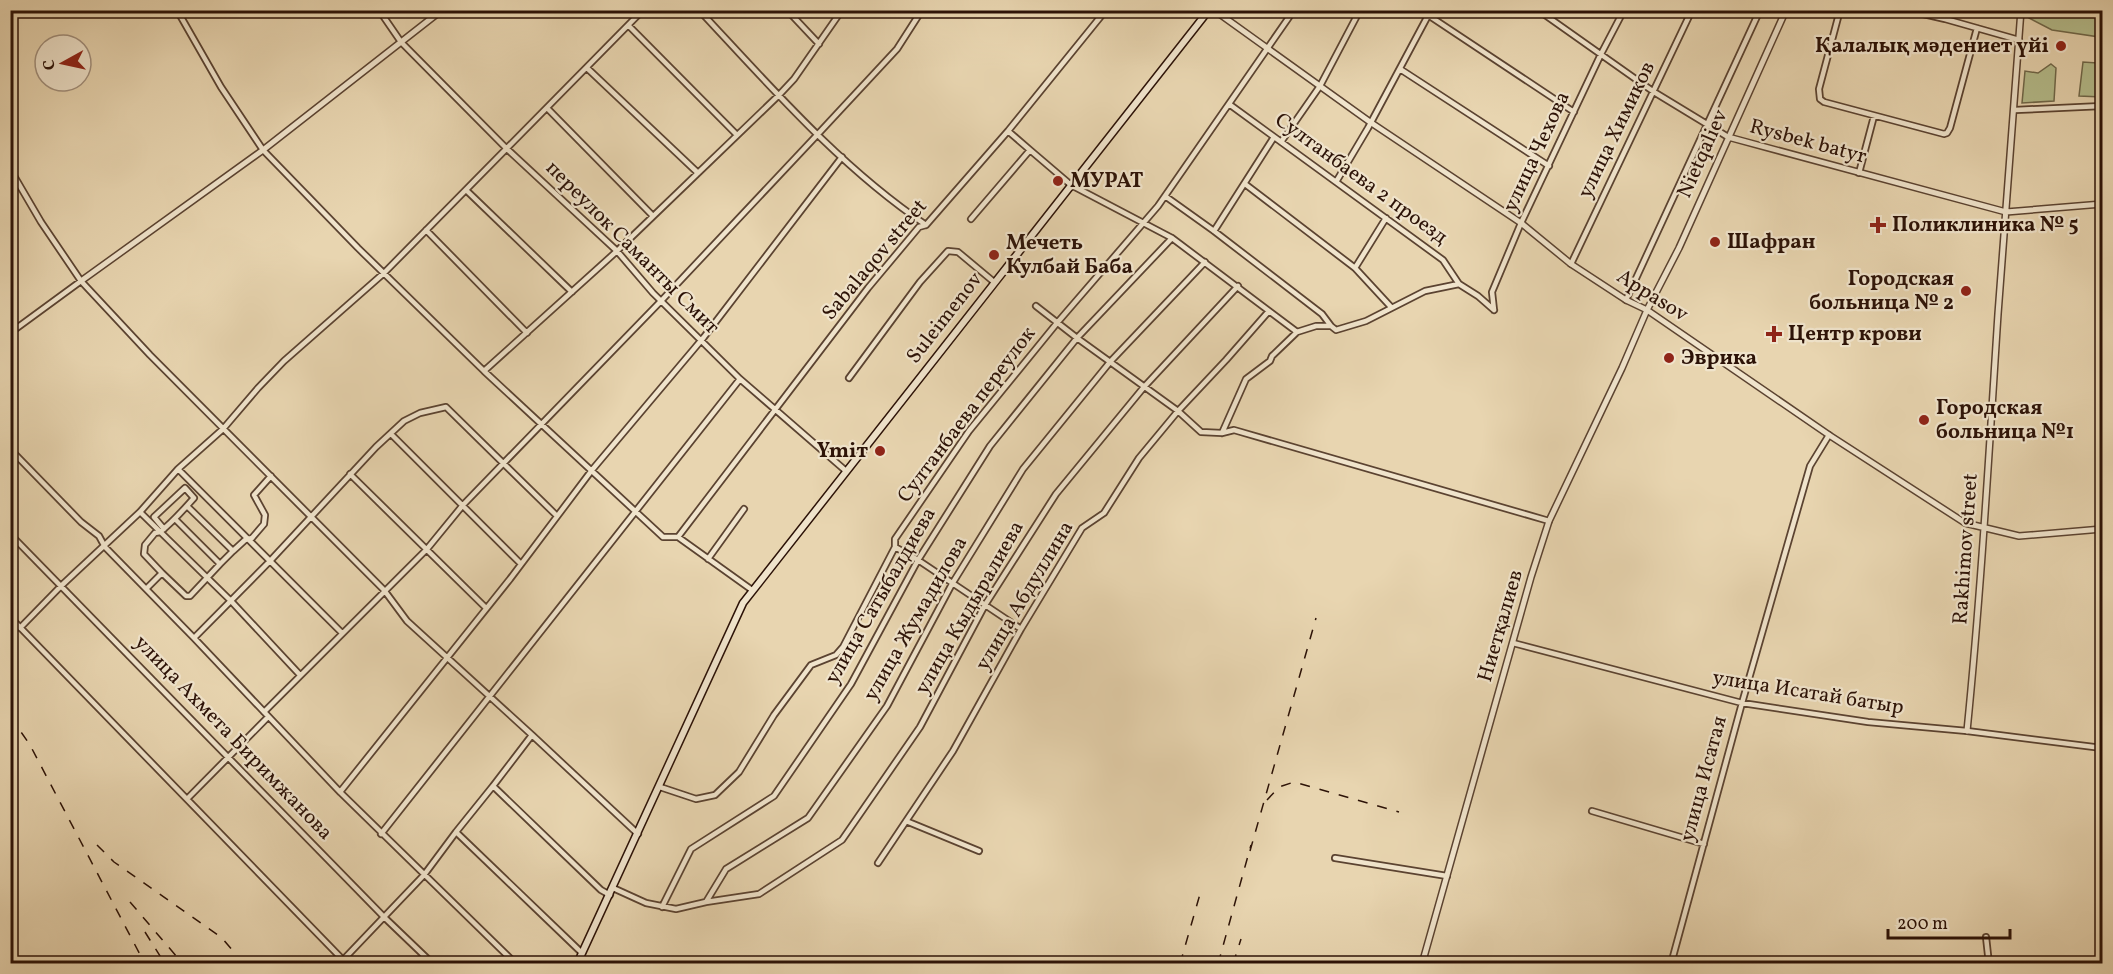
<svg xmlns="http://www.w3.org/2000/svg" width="2113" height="974" font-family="Vollkorn,serif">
  <rect width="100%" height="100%" fill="#e8d5b0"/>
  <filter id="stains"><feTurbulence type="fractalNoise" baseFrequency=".00333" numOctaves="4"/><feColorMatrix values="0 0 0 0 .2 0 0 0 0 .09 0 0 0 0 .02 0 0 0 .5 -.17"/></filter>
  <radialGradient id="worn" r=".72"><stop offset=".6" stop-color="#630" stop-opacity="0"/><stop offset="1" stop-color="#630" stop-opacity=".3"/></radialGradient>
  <path fill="#b5bd8c" stroke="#70684a" stroke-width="1.5" d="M 2029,11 L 2102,11 L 2102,97 L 2079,96 L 2083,62 L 2097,63 L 2099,37 L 2052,30 L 2029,18 Z
    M 2051,64 L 2056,68 L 2054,101 L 2022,103 L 2025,71 L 2038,73 Z"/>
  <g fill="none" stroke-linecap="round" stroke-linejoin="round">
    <g stroke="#5b4331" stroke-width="8">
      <path id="minor" d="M 177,10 L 221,87 L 263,150 L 358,248 L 484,371 L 663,537 L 678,537 L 752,590
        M 379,10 L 401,42 L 506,148 L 617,251 L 653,293 L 740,379 L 846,471
        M 699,10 C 770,86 840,167 926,225
        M 787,10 L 819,44
        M 1538,10 L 1654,92 L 1728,137
        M 1840,10 L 1819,89 L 1820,99 L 1824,102 L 1944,134 L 1947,133 L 1950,128 L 1977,28
        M 1906,10 L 1945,19 L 2019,40
        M 1428,15 L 1574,112
        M 629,26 L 737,135
        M 587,68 L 698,173
        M 1400,69 L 1549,166
        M 1229,104 L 1443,260 L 1459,284 L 1478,296 L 1494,310
        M 547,108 L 653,216
        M 2015,110 L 2102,106
        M 1281,142 L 1320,86 L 1360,10
        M 1030,150 L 1071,185 L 1172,238 L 1297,332
        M 10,169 L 41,222 L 81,281 L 150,355 L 384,590 L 407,621 L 532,735 L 493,786
        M 1859,173 L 1874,116
        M 1336,182 L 1368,128 L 1431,10
        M 1245,184 L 1355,268 L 1391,307
        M 466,190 L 572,292
        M 1165,196 L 1214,231 L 1322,314 L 1331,326
        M 971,219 L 1030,150 L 1008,131
        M 426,230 L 527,333
        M 1214,231 L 1274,137
        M 1571,264 L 1692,10
        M 1355,268 L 1386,218
        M 1626,300 L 1760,10
        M 1036,306 L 1077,338 L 1178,411 L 1201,432 L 1222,433 L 1234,430 L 1549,521
        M 1494,310 L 1492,292 L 1521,223 L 1601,54 L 1624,10
        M 10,333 L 81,281
        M 484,371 L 617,251 L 779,95 L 794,79 L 842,10
        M 849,378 L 920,282 L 948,251 L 958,252 L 994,282
        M 1222,433 L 1246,379 L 1270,361 L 1272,356 L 1297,332 L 1316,326 L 1331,326 L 1336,330 L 1366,321 L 1425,291 L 1459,284
        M 391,434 L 521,564
        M 10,449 L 81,522 L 99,536 L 105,547 L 194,638 L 340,792 L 516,964
        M 178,469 L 342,633
        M 350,474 L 486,608
        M 140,512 L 231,601 L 300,675
        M 175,519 L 220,564 L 233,551 L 187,506
        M 160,532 C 173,522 183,510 194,498 L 185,488 L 154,517 L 164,529
        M 160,532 L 155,533 L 145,545 L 144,554 L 162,573
        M 10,534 L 385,918 L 433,964
        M 678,537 L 868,288 L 919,227 L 926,225 L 1008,131 L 1106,10
        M 895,547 L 918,560 L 1021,629
        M 233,551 L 245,540 L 252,538 L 264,524 L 265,515 L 254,495 L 271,476
        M 708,559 L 744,509
        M 146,589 L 162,573 L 186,596 L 190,596 L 220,564
        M 10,617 L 347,964
        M 20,628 L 61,586 L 140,512 L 178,469 L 223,429 L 258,388 L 284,361 L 384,273 L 643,10
        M 194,638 L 271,560 L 376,447 L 404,421 L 420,413 L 446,407 L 557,516
        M 1513,643 L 1742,703 L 1868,722 L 1967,731 L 2102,748
        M 264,712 L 427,549 L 463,505 L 661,301 L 818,134 L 897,49 L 922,10
        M 532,735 L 638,834
        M 660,787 L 696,799 L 715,795 L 739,772 L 774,715 L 811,665 L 836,655 L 843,647 L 895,547 L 895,539 L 969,431 L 1057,323 L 1158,206 L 1294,10
        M 340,792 L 510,579 L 592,470 L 704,337 L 842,157
        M 188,798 L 268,717
        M 1592,811 L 1704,844
        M 906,821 L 979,851
        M 456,832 L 582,953
        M 381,834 L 740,379
        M 1335,858 L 1447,876
        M 878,863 L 953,751 L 1021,629 L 1082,528 L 1104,513 L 1139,458 L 1178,411 L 1226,360 L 1269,311
        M 613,888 L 646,903 L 676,909 L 706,902 L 726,869 L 808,818 L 887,706 L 952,584 L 1023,469 L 1110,362 L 1205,262
        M 706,902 L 759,894 L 842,840 L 920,727 L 985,605 L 1056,494 L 1144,387 L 1238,286
        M 662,907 L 691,849 L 774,796 L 851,684 L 918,560 L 990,446 L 1077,338 L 1172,238
        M 1986,937 L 1989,964
        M 343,960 L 424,875 L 456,832 L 493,786 L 601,890 L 610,895
        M 1671,964 L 1742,703 L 1810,466 L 1829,435"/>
    </g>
    <g stroke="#5b4331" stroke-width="8">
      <path id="tertiary" d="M 1214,10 L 1370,122 L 1521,223 L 1571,264 L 1626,300 L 1647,310 L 1829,435 L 1965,523 L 2019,536 L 2102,529
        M 1728,137 L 2006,212 L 2102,204
        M 81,281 L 263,150 L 442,10
        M 1967,731 C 1981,592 1989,453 1998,314 C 2005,213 2014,112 2021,10
        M 1422,964 L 1531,577 L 1549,521 L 1622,368 L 1647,310 L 1679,248 L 1786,10"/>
    </g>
    <g stroke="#2c1207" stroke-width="9">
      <path id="secondary" d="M 577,964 L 743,603 L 1209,10"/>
    </g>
    <use href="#minor" stroke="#f0e4cc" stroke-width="4.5"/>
    <use href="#tertiary" stroke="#f0e4cc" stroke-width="5"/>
    <use href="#secondary" stroke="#f0e4cc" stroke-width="6"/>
    <path stroke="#2c1207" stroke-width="1.5" stroke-dasharray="10 10" stroke-linecap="butt" d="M 10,716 L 30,745 L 145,964
      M 1267,800 L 1279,787 L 1294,782 L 1399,812
      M 97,845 L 114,862 L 222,938 L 244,964
      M 1250,851 L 1316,618
      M 130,902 L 183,964
      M 145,932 L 165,964
      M 1180,964 L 1202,887
      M 1218,964 L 1251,845
      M 1233,964 L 1241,939"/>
  </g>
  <g fill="#8f2418" stroke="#f0e4cc" stroke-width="2">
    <circle cx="2061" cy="46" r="6"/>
    <circle cx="1058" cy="181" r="6"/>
    <path d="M1875 216h6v6h6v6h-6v6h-6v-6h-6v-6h6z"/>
    <circle cx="1715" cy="242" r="6"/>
    <circle cx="994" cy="255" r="6"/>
    <circle cx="1966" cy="291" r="6"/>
    <path d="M1771 325h6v6h6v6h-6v6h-6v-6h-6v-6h6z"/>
    <circle cx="1669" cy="358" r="6"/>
    <circle cx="1924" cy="420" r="6"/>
    <circle cx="880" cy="451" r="6"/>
  </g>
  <g text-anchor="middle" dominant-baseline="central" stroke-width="4.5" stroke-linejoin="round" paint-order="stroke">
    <g font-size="21" font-weight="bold" fill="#2c1207" stroke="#f0e4cc" text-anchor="start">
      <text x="2049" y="46" text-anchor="end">Қалалық мәдениет үйі</text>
      <text x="1070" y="181">МУРАТ</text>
      <text x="1892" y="225">Поликлиника № 5</text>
      <text x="1727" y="242">Шафран</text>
      <text x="1006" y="243">Мечеть<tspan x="1006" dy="24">Кулбай Баба</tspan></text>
      <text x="1954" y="279" text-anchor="end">Городская<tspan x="1954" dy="24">больница № 2</tspan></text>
      <text x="1788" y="334">Центр крови</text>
      <text x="1681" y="358">Эврика</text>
      <text x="1936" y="408">Городская<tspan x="1936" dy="24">больница №1</tspan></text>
      <text x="868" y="451" text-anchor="end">Ymiт</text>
    </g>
    <g font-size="21" fill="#2c1207" stroke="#f0e4cc">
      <text transform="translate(1617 130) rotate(-64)">улица Химиков</text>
      <text transform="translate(1808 142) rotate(15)">Rysbek batyr</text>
      <text transform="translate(1537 152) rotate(-65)">улица Чехова</text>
      <text transform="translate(1703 154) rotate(-66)">Nietqaliev</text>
      <text transform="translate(1361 179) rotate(36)">Султанбаева 2 проезд</text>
      <text transform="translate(632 248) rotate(45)">переулок Саманты Смит</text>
      <text transform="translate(875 260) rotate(-50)">Sabalaqov street</text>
      <text transform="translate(1652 296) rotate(32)">Appasov</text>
      <text transform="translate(945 318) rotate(-52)">Suleimenov</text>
      <text transform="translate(967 415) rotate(-53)">Султанбаева переулок</text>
      <text transform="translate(1966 549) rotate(-86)">Rakhimov street</text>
      <text transform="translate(881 596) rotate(-60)">улица Сатыбалдиева</text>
      <text transform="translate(1025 596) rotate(-59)">улица Абдуллина</text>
      <text transform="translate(970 608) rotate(-60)">улица Кыдыралиева</text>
      <text transform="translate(916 619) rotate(-60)">улица Жумадилова</text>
      <text transform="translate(1501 626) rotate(-74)">Ниетқалиев</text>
      <text transform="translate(1808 693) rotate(9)">улица Исатай батыр</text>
      <text transform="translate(233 738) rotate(46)">улица Ахмета Биримжанова</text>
      <text transform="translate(1704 779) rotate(-75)">улица Исатая</text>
    </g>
  </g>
  <rect width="2113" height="974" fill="none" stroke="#e8d5b0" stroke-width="36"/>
  <rect x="12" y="12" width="2089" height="950" fill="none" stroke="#2c1207" stroke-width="3"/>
  <rect x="18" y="18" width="2077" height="938" fill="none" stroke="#2c1207" stroke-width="1.5"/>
  <g transform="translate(63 63) rotate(262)"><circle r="28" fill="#f0e4cc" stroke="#a2907d" stroke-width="1.5"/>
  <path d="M0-4.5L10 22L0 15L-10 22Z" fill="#8f2418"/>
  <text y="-9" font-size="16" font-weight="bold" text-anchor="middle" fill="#2c1207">С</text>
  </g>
  <path d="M1888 929v9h122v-9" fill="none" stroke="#2c1207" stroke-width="3"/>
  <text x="1897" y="929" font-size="18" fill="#2c1207" stroke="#f0e4cc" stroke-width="4.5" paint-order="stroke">200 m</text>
  <rect width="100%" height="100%" filter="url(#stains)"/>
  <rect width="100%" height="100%" fill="url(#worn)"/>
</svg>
